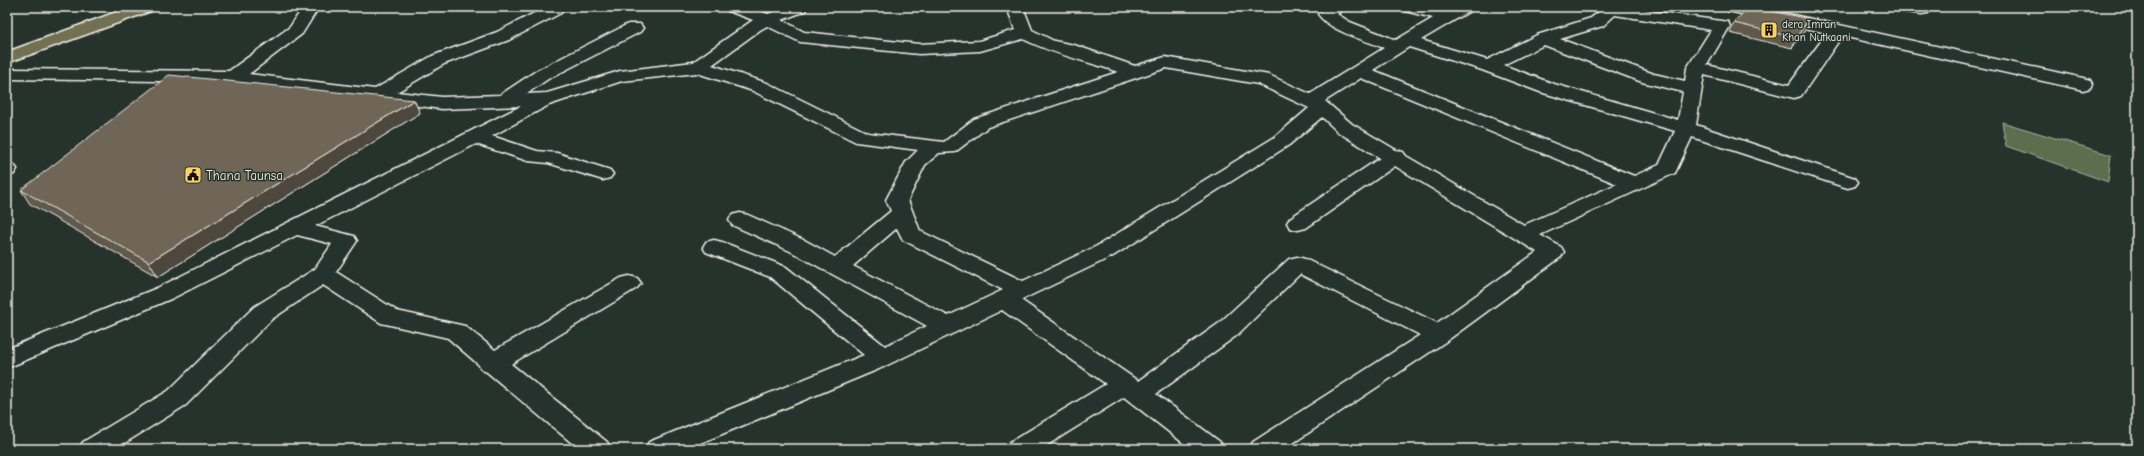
<svg xmlns="http://www.w3.org/2000/svg" width="2144" height="456" font-family="'Comic Neue',sans-serif">
  <rect width="100%" height="100%" fill="#26332d"/>
  <filter id="ink" filterUnits="userSpaceOnUse"><feTurbulence type="fractalNoise" baseFrequency=".025" numOctaves="2"/><feDisplacementMap in="SourceGraphic" scale="8" xChannelSelector="R" yChannelSelector="G"/><feConvolveMatrix kernelMatrix="1 2 1 2 8 2 1 2 1" color-interpolation-filters="sRGB"/></filter>
  <g filter="url(#ink)">
    <path fill="#5d6e50" stroke="#a8b09c" d="M 2002,122 L 2111,155 L 2108,182 L 2006,146 Z"/>
    <g fill="none" stroke-linecap="round" stroke-linejoin="round">
      <g stroke="#f4f1e8" stroke-width="3">
        <path id="minor" d="M 303,7 L 319,7 L 302,34 L 249,74 L 375,89 L 432,56 L 497,32 L 546,7 L 562,7 L 563,9 L 561,13 L 509,40 L 444,64 L 397,92 L 442,97 L 500,95 L 536,71 L 628,24 L 640,24 L 643,28 L 640,32 L 548,79 L 526,94 L 547,93 L 620,71 L 693,62 L 753,20 L 728,11 L 726,7 L 749,7 L 768,14 L 785,7 L 807,7 L 805,11 L 782,20 L 804,32 L 919,44 L 979,41 L 1015,30 L 1007,7 L 1023,7 L 1032,30 L 1054,41 L 1074,45 L 1135,66 L 1165,57 L 1269,75 L 1310,94 L 1384,48 C 1365,40 1329,31 1318,14 L 1326,7 L 1345,7 L 1337,14 L 1350,22 L 1396,40 L 1433,18 L 1405,11 L 1403,7 L 1430,7 L 1445,11 L 1452,7 L 1472,7 L 1470,11 L 1421,40 L 1487,60 L 1537,35 L 1591,18 L 1605,7 L 1625,7 L 1728,22 L 1730,26 L 1707,65 L 1789,85 L 1827,33 L 1728,11 L 1726,7 L 1757,7 L 2083,78 L 2090,80 L 2092,84 L 2090,88 L 2083,90 L 1842,36 L 1801,96 L 1794,98 L 1704,75 L 1696,125 L 1855,178 L 1858,182 L 1855,186 L 1848,188 L 1841,186 L 1692,137 L 1675,173 L 1540,235 L 1561,247 L 1564,252 L 1561,257 L 1448,340 L 1284,449 L 1249,449 L 1253,442 L 1420,335 L 1300,274 L 1236,336 L 1156,394 L 1220,442 L 1224,449 L 1191,449 L 1124,397 L 1041,449 L 1006,449 L 1010,442 L 1106,384 L 1002,310 L 879,369 L 686,449 L 645,449 L 649,442 L 864,355 L 770,277 L 706,252 L 703,247 L 706,242 L 714,240 L 722,242 L 786,267 L 885,346 L 927,326 L 790,251 L 732,225 L 729,220 L 732,215 L 740,213 L 748,215 L 806,241 L 835,257 L 891,211 L 886,200 L 906,162 L 918,150 L 856,142 L 753,91 L 697,73 L 622,81 L 549,105 L 492,136 L 537,151 L 557,153 L 610,170 L 613,174 L 610,178 L 603,180 L 548,163 L 528,161 L 476,144 L 315,226 L 354,236 L 357,241 L 336,272 L 397,311 L 465,326 L 495,350 L 621,278 L 629,276 L 637,278 L 641,283 L 637,288 L 511,364 L 607,442 L 611,449 L 579,449 L 487,372 L 482,370 L 478,364 L 448,338 L 381,323 L 323,285 L 272,319 L 186,405 L 115,449 L 79,449 L 83,442 L 168,391 L 254,307 L 315,269 L 332,244 L 297,235 L 173,298 L 7,368 L 7,349 L 157,288 L 521,106 L 442,109 L 233,82 L 7,79 L 7,69 L 229,71 L 290,27 ZM 1615,15 L 1711,30 L 1687,68 L 1685,81 L 1654,74 L 1560,39 L 1603,26 ZM 767,26 L 800,42 L 919,54 L 980,51 L 1023,39 C 1053,54 1086,61 1118,72 L 974,119 L 944,142 L 868,133 L 767,83 L 712,65 L 760,30 ZM 1544,45 L 1642,82 L 1683,92 L 1678,120 L 1554,84 L 1503,65 ZM 1409,47 L 1482,70 L 1540,92 L 1675,131 L 1659,165 L 1634,176 L 1373,70 ZM 1166,68 L 1258,84 L 1309,108 L 1275,137 L 1097,246 L 1023,281 L 920,231 L 908,200 L 925,165 L 939,153 L 955,152 L 988,127 ZM 1361,78 L 1617,184 L 1524,225 L 1406,156 L 1403,152 L 1396,150 L 1352,124 L 1325,101 ZM 1322,117 L 1338,132 L 1380,158 L 1290,218 L 1287,223 L 1290,228 L 1298,230 L 1306,228 L 1395,166 L 1537,252 L 1437,323 L 1305,259 L 1297,257 L 1289,259 L 1218,324 L 1138,381 L 1021,300 L 1113,256 L 1289,145 ZM 897,228 L 903,240 L 1003,290 L 948,316 L 853,266 Z
          M 1896,7 L 1929,7 L 1930,9 L 1928,13 L 1922,14 L 1898,11 Z
          M 7,163 L 14,165 L 17,169 L 14,174 L 7,176 Z"/>
      </g>
      <g stroke="#f4f1e8" stroke-width="3">
        <path id="major" d="M 130,7 L 153,7 L 151,11 L 7,63 L 7,52 Z"/>
      </g>
      <use href="#minor" fill="#26332d" fill-rule="evenodd"/>
      <use href="#major" fill="#716f52" fill-rule="evenodd"/>
    </g>
    <path fill="#5f584c" stroke="#f4f1e8" d="M 1809,19 L 1805,30 L 1792,48 L 1730,33 L 1734,23 Z
      M 414,100 L 420,113 L 158,277 L 30,204 L 21,190 Z"/>
    <path fill="#4e473e" stroke="#f4f1e8" d="M 1809,19 L 1805,30 L 1792,48 L 1796,38 Z
      M 414,100 L 420,113 L 158,277 L 149,262 Z"/>
    <path fill="#6f6658" stroke="#f4f1e8" d="M 1748,7 L 1752,7 L 1809,19 L 1796,38 L 1734,23 Z
      M 169,75 L 414,100 L 149,262 L 21,190 Z"/>
  </g>
  <defs>
    <g id="building-square" transform="scale(0.9)"><rect x="-9" y="-9" width="18" height="18" rx="4" fill="#ffd166" stroke="#26332d"/><path d="M-4-6H4V6H1V3H-1V6H-4ZM-2.5-4.3h1.7v1.8h-1.7ZM.8-4.3h1.7v1.8H.8ZM-2.5-1h1.7V.8h-1.7ZM.8-1h1.7V.8H.8Z" fill="#111"/></g>
    <g id="civic-square" transform="scale(0.9)"><rect x="-9" y="-9" width="18" height="18" rx="4" fill="#ffd166" stroke="#26332d"/><path d="M-.6-6.5H3V-4.5H.6V-3L4-1V1h2V6H-6V1h2V-1L-.6-3ZM-1.2 2.5V6h2.4V2.5Z" fill="#111"/></g>
  </defs>
  <g fill-rule="evenodd">
    <use href="#building-square" x="1769" y="30"/>
    <use href="#civic-square" x="193" y="175"/>
  </g>
  <g text-anchor="middle" dominant-baseline="central" stroke-width="3" stroke-linejoin="round" paint-order="stroke">
    <g font-size="11" fill="#f4f1e8" stroke="#26332d" text-anchor="start">
      <text x="1782" y="24">dera Imran<tspan x="1782" dy="13">Khan Nutkaani</tspan></text>
    </g>
    <g font-size="13" fill="#f4f1e8" stroke="#26332d" text-anchor="start">
      <text x="206" y="175">Thana Taunsa</text>
    </g>
  </g>
  <rect width="2144" height="456" fill="none" stroke="#26332d" stroke-width="24"/>
  <rect x="12" y="12" width="2120" height="432" fill="none" stroke="#f4f1e8" stroke-width="1.5" filter="url(#ink)"/>
</svg>
